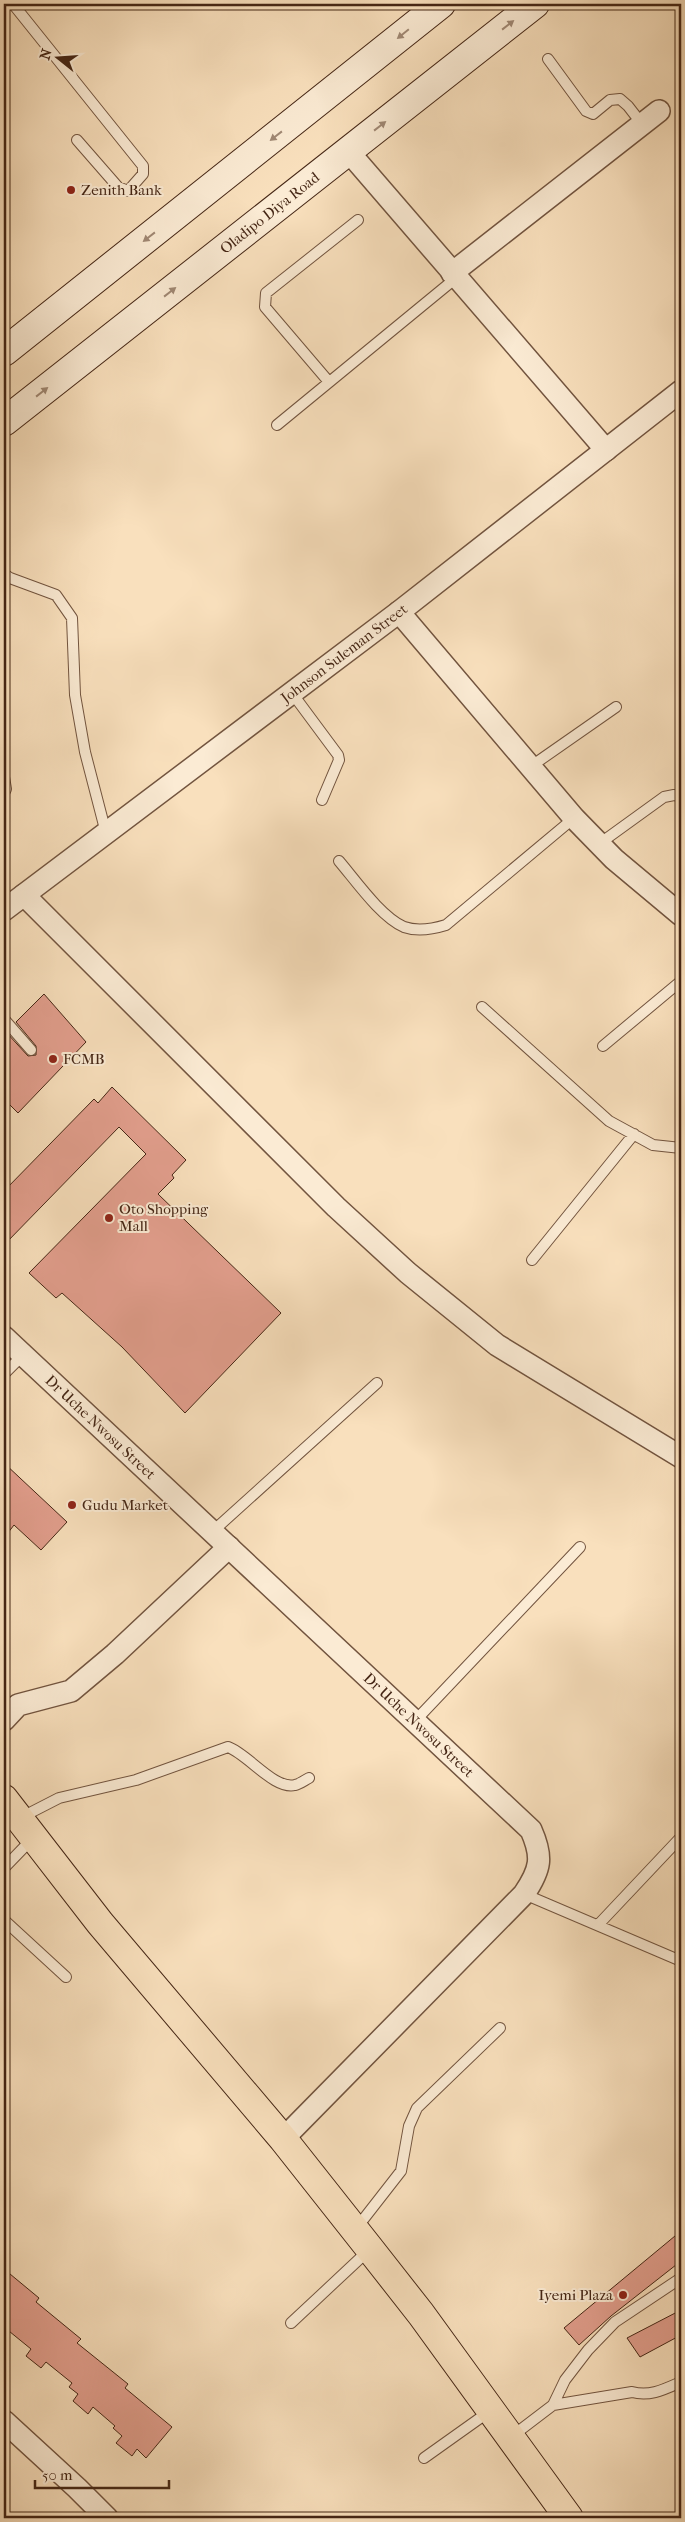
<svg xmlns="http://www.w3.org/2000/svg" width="685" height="2522" font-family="'IM FELL French Canon',serif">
  <rect width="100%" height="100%" fill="#f9e0bd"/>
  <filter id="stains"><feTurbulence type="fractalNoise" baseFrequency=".004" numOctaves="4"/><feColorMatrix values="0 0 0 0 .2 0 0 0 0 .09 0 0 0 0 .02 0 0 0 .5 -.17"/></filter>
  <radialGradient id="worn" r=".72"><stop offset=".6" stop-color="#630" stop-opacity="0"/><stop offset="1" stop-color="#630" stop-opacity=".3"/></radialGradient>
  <path fill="#e39f8e" stroke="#452615" d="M 44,994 L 86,1042 L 18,1113 L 4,1099 L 4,1035 L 6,1032 L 28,1056 L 36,1055 L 36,1046 L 16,1022 Z
    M 112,1087 L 186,1160 L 172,1175 L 174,1178 L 158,1194 L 281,1313 L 185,1413 L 122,1347 L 62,1293 L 56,1298 L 29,1273 L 146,1154 L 119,1127 L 4,1245 L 4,1191 L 94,1099 L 98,1103 Z
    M 4,1463 L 67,1522 L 41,1550 L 14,1525 L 4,1538 Z
    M 681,2231 L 681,2261 L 611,2316 L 579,2345 L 564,2328 Z
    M 4,2269 L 39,2298 L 36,2302 L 81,2339 L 77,2343 L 128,2384 L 125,2388 L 172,2427 L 146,2458 L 137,2449 L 132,2456 L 116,2443 L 122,2436 L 113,2428 L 115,2426 L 93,2407 L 88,2414 L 73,2401 L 78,2394 L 69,2387 L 72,2383 L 46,2362 L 41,2368 L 26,2356 L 31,2349 L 4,2327 Z
    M 681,2310 L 681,2335 L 640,2357 L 627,2338 Z"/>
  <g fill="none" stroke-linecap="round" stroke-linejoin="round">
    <g stroke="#72543f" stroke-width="12">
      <path id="service" d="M 13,4 L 143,166 L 143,174 L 128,191 L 118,187 L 77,140
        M 548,59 L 586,111 L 593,114 L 610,100 L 620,99 L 628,106 L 642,124
        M 329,382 L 265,307 L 266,293 L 358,220
        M 277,425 L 456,278
        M 4,574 L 10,578 L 56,595 L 72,618 L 75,695 L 85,752 L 106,833
        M 292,693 L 338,755 L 339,760 L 322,800
        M 530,767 L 616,707
        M 4,777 L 6,789 L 4,793
        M 599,844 L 664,797 L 674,795 L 681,797
        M 339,861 C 356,881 381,917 404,927 C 418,932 433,929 446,925 L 574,818
        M 482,1007 L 609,1121 L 653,1145 L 681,1148
        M 4,1019 L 31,1050
        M 603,1046 L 681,981
        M 532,1260 L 634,1134
        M 4,1374 L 24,1354
        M 212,1532 L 377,1383
        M 415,1721 L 580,1547
        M 20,1818 L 59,1798 L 136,1780 L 228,1747 C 248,1754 274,1790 295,1785 C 300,1784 305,1780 309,1778
        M 4,1868 L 33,1838
        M 524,1894 L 681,1961
        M 4,1920 L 66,1977
        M 598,1925 L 681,1837
        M 355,2230 L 401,2171 L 409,2126 L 417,2108 L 500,2028
        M 291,2323 L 369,2250
        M 553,2405 L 632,2392 C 650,2397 665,2389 681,2382
        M 511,2437 L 553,2405 L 565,2380 L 588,2350 L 615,2322 L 681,2278
        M 424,2458 L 490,2411"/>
    </g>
    <g stroke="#72543f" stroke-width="24">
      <g id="minor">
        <path d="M 348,151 L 606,450"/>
        <path d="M 452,273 L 659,111"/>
        <path d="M 399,612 L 574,818 L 614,859 L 681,915"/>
        <path d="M 24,895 L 336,1207 L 408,1273 L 497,1345 L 681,1457"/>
        <path id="s1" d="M 4,910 L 399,612 L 681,391"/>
        <path id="s2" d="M 4,1337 L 531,1830 C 543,1857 541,1869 524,1894 L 283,2139"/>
        <path d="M 4,1720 L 18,1705 L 71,1691 L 115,1654 L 229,1547"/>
        <path d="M 4,2421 L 77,2488 L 107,2518"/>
      </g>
    </g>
    <g stroke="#452615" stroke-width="30">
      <g id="secondary">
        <path d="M 4,352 L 441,4"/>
        <path id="s3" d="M 4,422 L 535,4"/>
      </g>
    </g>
    <g stroke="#452615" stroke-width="30">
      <path id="primary" d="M 4,1799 L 100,1923 L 283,2139 L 370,2249 L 421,2314 L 569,2518"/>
    </g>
    <use href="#service" stroke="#fbebd4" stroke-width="10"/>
    <use href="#minor" stroke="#fbebd4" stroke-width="21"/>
    <use href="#secondary" stroke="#fbebd4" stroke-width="28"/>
    <use href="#primary" stroke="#f9e0bd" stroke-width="28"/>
  </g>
  <defs><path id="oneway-solid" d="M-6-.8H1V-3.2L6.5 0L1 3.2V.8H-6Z" transform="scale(1.25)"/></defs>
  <g fill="#a08874">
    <use href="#oneway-solid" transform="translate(508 25) rotate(-38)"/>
    <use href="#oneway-solid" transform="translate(403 34) rotate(141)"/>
    <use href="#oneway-solid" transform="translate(380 126) rotate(-38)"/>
    <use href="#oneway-solid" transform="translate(276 136) rotate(142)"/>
    <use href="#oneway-solid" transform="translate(149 237) rotate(142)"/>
    <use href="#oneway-solid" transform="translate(170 292) rotate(-38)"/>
    <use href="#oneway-solid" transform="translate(42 392) rotate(-38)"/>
  </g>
  <g fill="#8f2418" stroke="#fbebd4" stroke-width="2">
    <circle cx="71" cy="190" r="5"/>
    <circle cx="53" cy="1059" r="5"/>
    <circle cx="109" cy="1218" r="5"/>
    <circle cx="72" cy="1505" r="5"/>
    <circle cx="623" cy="2295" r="5"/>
  </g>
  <g text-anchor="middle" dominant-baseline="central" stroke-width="4" stroke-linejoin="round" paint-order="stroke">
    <g font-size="15" fill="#452615" stroke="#fbebd4" text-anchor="start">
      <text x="81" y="190">Zenith Bank</text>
      <text x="63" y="1059">FCMB</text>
      <text x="119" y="1209">Oto Shopping<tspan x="119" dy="17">Mall</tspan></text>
      <text x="82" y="1505">Gudu Market</text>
      <text x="613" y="2295" text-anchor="end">Iyemi Plaza</text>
    </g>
    <g font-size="15" fill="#452615" stroke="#fbebd4">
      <text stroke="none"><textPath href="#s3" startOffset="338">Oladipo Diya Road</textPath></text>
      <text stroke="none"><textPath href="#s1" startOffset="426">Johnson Suleman Street</textPath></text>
      <text stroke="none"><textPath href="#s2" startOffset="132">Dr Uche Nwosu Street</textPath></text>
      <text stroke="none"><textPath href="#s2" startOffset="568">Dr Uche Nwosu Street</textPath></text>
    </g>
  </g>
  <rect width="685" height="2522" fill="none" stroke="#f9e0bd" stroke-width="20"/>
  <rect x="5" y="5" width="675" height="2512" fill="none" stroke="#452615" stroke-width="2.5"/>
  <rect x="10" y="10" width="665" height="2502" fill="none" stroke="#452615"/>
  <g transform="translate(58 58) rotate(287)" stroke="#fbebd4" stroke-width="4" paint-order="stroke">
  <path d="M0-4L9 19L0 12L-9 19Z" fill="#452615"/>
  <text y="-8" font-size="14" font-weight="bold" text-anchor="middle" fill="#452615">N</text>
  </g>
  <path d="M35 2480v8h134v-8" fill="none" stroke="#452615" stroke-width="2.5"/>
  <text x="42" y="2480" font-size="15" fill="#452615" stroke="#fbebd4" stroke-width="4" paint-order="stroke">50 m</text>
  <rect width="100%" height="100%" filter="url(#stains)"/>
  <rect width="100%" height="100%" fill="url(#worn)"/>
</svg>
